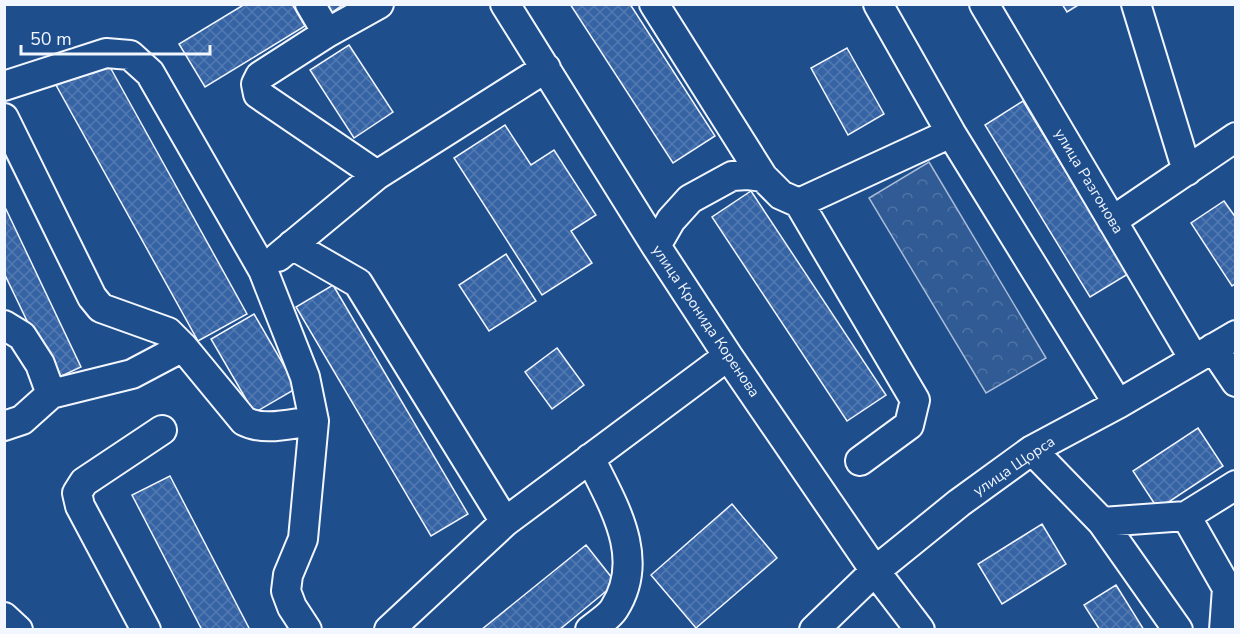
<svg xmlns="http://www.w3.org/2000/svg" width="1240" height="634" font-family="'Nunito Sans',sans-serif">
  <defs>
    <pattern id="park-crowns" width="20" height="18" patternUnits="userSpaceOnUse" patternTransform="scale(1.5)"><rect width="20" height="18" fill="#305b95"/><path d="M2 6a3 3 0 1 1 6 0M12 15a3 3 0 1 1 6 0" fill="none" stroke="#4e73a5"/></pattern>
    <pattern id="building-cross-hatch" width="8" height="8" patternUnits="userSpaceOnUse" patternTransform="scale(1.5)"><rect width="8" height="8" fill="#3563a3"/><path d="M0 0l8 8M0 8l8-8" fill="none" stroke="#537ab1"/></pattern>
  </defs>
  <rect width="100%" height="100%" fill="#1f4e8c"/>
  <path fill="url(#park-crowns)" stroke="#a8bbd7" stroke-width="1.5" d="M 929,162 L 1046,358 L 986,393 L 869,198 Z"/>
  <path fill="url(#building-cross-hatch)" stroke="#f2f6ff" stroke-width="1.5" d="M 245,4 L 292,4 L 305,26 L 205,87 L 179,44 Z
    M 322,4 L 344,4 L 328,15 Z
    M 570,4 L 630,4 L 715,136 L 673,163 Z
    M 1062,4 L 1080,4 L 1067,12 Z
    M 349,45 L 393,112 L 354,138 L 310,70 Z
    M 847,48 L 884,114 L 848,135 L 811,68 Z
    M 105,58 L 247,314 L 198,341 L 56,85 Z
    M 1023,101 L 1128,274 L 1090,297 L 985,125 Z
    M 505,125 L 531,165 L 554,150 L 596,215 L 571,231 L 592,263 L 542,295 L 454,158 Z
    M 751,191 L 886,395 L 847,421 L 712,217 Z
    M 1224,201 L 1236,218 L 1236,283 L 1232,286 L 1191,223 Z
    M 4,205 L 81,367 L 55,379 L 4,273 Z
    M 506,254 L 536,301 L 489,331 L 459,285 Z
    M 333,285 L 468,514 L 431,536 L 296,307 Z
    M 254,314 L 297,388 L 254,413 L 211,339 Z
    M 557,348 L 584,385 L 552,409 L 525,372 Z
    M 1198,428 L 1223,466 L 1158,509 L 1133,471 Z
    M 170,476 L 250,630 L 202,630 L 132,495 Z
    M 732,504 L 777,558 L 696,628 L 651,575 Z
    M 1042,524 L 1066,564 L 1002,604 L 978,564 Z
    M 586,545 L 616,583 L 559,630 L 481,630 Z
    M 1116,585 L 1144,630 L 1100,630 L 1084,605 Z"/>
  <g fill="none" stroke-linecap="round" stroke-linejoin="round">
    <g stroke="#f2f6ff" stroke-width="32">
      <path id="minor" d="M 310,4 L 327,33
        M 505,4 L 656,246 L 728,356 L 875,571 L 920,630
        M 654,4 L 763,177
        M 878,4 L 951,133 L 1118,404
        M 984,4 L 1194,359
        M 1136,4 L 1187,171
        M 4,86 L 106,53 L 130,55 L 150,73 L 263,270 L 305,377 L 314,421 L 303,539 L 288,575 L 286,591 L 292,607 L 307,630
        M 4,118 L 92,297 L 101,308 L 168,332 L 183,347 L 244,421 C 265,432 292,423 314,421
        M 377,175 L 258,94 L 256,84 L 260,76 L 327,33 L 379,4
        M 799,203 L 915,400 L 909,425 L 860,461
        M 1112,221 L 1236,137
        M 292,245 L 358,283 L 505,522
        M 656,246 L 671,220 L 690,199 L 732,176 L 748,175 L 763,177 L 781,195 L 799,203 L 951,133
        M 278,257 L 377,175 L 546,68
        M 4,325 L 22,336 L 40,364 L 51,394 L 132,374 L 183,347
        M 1213,348 L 1236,382
        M 4,426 L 22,420 L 51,394
        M 1032,450 L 1102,522 L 1186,516 L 1236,485
        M 1186,516 L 1227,588 L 1224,630
        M 1102,522 L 1178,630
        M 4,617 L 18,630
        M 146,630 L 80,506 L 77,493 L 84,482 L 162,430
        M 389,630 L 505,522 L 728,356
        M 590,630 C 597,624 609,617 614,609 C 647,558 613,505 590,458
        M 814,630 L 875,571 L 959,503 L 1032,450 L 1118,404 L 1236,335"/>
    </g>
    <use href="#minor" stroke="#1f4e8c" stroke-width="28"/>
  </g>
  <g text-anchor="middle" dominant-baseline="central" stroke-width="4.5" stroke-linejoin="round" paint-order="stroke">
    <g font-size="15" fill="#f2f6ff" stroke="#1f4e8c">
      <text transform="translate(1089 181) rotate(59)">улица Разгонова</text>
      <text transform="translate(706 321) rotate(56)">улица Кронида Коренова</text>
      <text transform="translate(1014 466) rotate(-34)">улица Щорса</text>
    </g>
  </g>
  <rect width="1240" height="634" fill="none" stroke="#f2f6ff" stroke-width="12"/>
  <path d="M21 45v9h189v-9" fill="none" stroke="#f2f6ff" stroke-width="3"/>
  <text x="30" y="45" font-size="18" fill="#f2f6ff" stroke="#1f4e8c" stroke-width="4.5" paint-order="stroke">50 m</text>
</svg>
